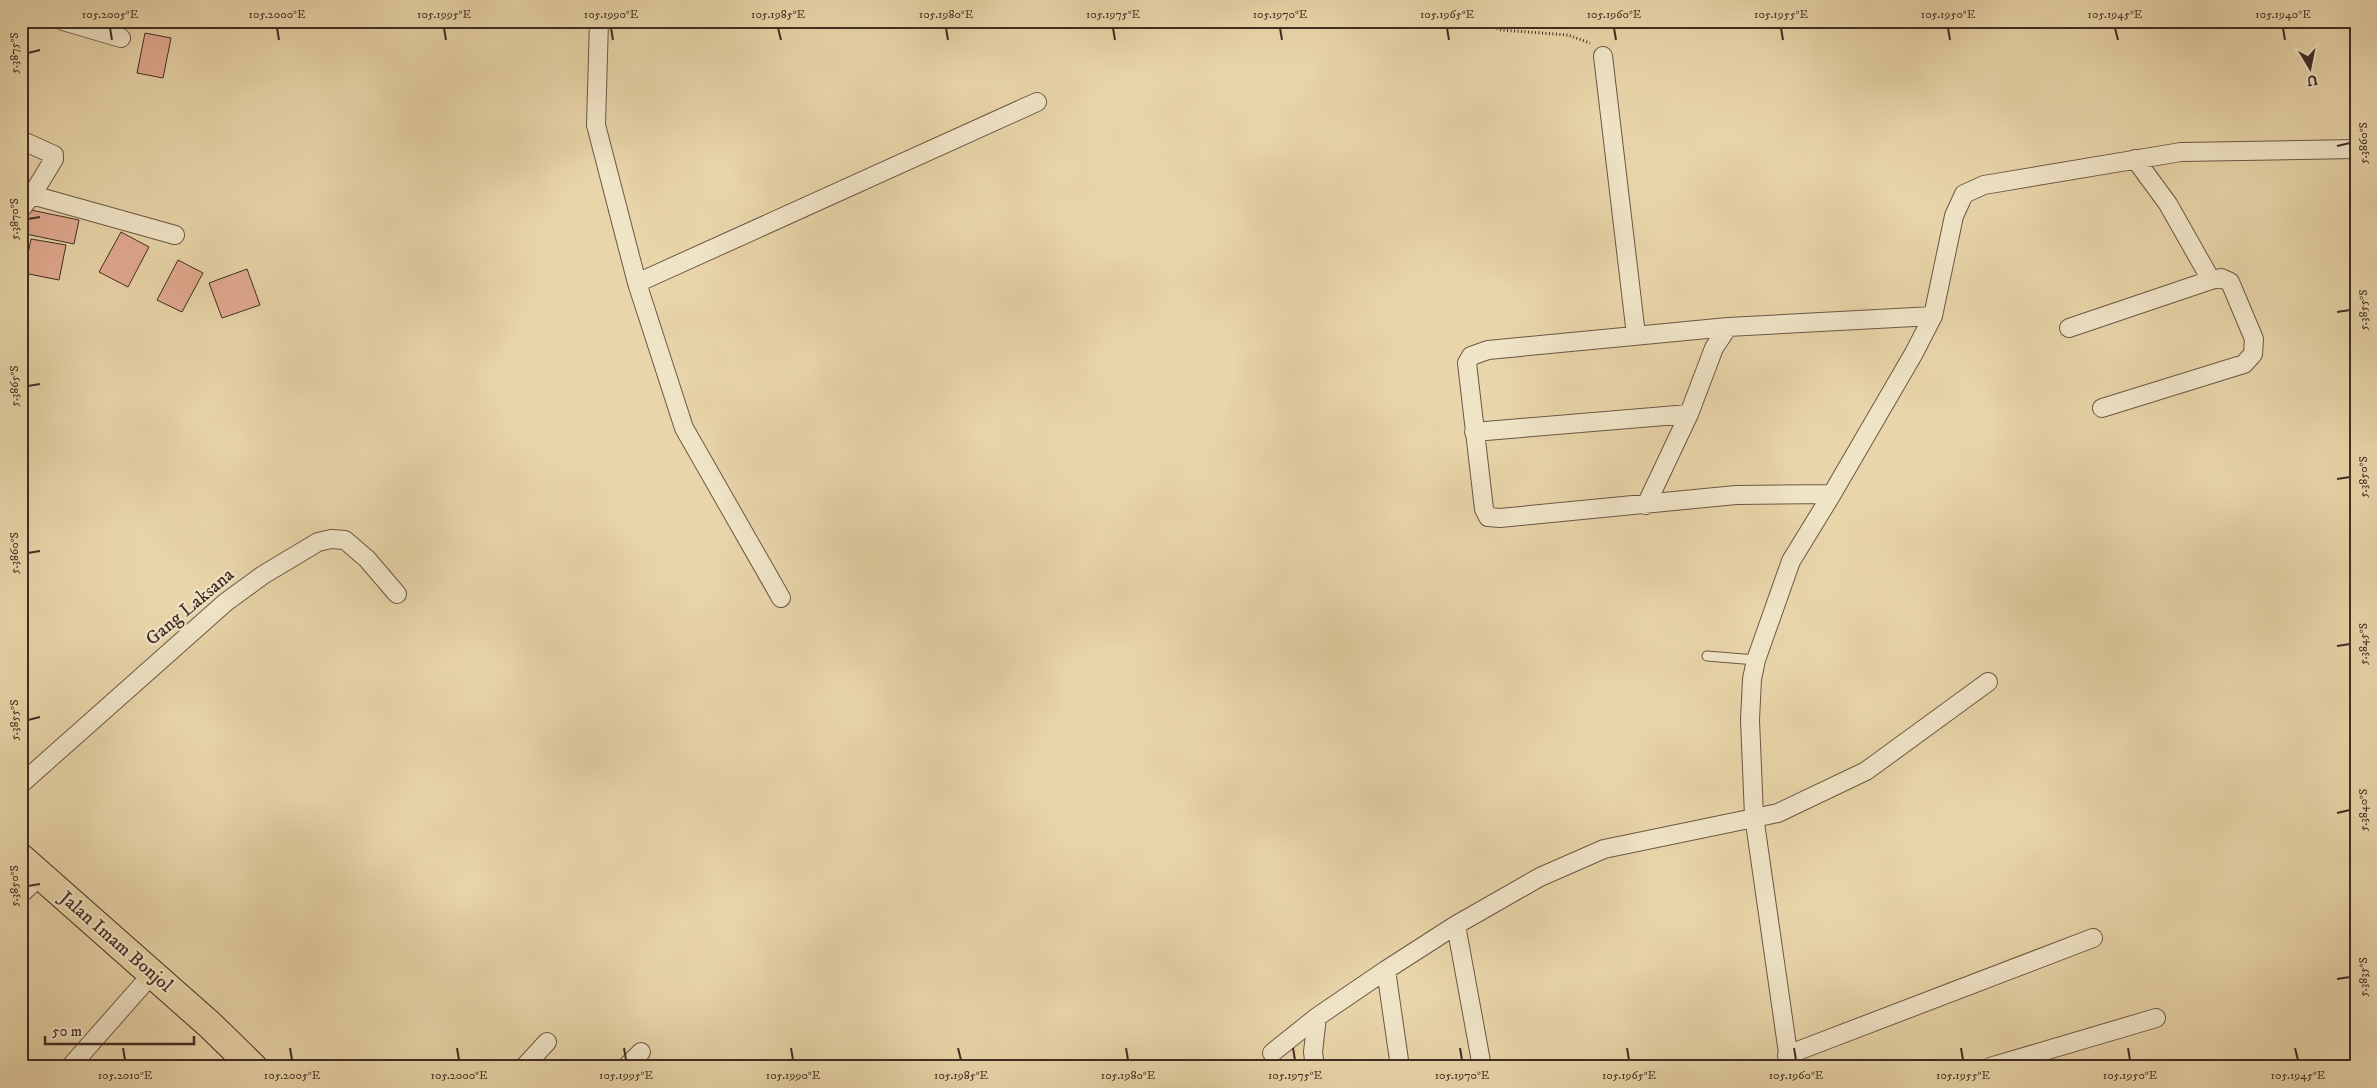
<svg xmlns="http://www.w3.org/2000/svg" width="2377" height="1088" font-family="'IM FELL DW Pica',serif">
  <rect width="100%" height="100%" fill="#e8d5a9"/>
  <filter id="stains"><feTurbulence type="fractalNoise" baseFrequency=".004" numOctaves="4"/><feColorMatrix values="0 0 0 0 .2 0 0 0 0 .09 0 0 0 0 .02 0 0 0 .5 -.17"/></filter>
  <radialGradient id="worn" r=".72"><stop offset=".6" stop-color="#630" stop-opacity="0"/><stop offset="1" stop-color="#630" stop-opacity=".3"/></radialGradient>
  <path fill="#e2aa90" stroke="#422d24" d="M 145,33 L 171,38 L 163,78 L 137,73 Z
    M 26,209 L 79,220 L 74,244 L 21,233 Z
    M 121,232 L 149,247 L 128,287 L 99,272 Z
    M 31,239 L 66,245 L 59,280 L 24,273 Z
    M 178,260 L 203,273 L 182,312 L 157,300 Z
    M 247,269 L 260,305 L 222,318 L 209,283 Z"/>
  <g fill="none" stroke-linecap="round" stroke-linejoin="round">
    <g stroke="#6c5745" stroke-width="11">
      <path id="service" d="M 1707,656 L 1756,660"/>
    </g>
    <g stroke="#6c5745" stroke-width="20">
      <path id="minor" d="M 63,21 L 121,38
        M 599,21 L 596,125 L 637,283 L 684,428 L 781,598
        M 1603,56 L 1636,335
        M 21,140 L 54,155 L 54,159 L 32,195
        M 21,209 L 32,195 L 175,235
        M 637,283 L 1037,102
        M 1728,327 L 1933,316
        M 2069,328 L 2211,280
        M 2102,408 L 2244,364 L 2253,354 L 2254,339 L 2230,282 L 2221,278 L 2211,280 L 2168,204 L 2135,159
        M 1474,432 L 1689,414
        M 1646,505 L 1689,414 L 1714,348 L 1728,327 L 1488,350 L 1471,356 L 1467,363 L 1484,509 L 1488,517 L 1500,518 L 1736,495 L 1832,494 L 1914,353 L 1933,316 L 1954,216 L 1964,194 L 1984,185 L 2181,152 L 2356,149
        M 21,784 L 226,602 L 263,575 L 318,542 L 331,539 L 345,540 L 367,559 L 397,594
        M 21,894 L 40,876
        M 1456,925 L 1482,1067
        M 1386,970 L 1400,1067
        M 1272,1053 L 1317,1017 L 1386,970 L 1456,925 L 1540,877 L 1604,849 L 1778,813 L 1866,771 L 1988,682
        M 1787,1055 L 2093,938
        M 70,1067 L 152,974
        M 524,1067 L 547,1042
        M 626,1067 L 641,1052
        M 1315,1067 L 1313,1052 L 1317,1017
        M 1790,1067 L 1754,816 L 1750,720 L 1752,679 L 1756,660 L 1791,561 L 1832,494
        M 1990,1067 L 2156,1018"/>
    </g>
    <g stroke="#422d24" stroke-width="30">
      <path id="trunk" d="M 21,858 L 210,1025 L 253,1067"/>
    </g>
    <path stroke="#422d24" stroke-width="3" stroke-dasharray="1 2.5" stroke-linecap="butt" d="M 1481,21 L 1501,30 L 1568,35 L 1590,43"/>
    <use href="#service" stroke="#f0e4c7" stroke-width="9"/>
    <use href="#minor" stroke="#f0e4c7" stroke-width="18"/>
    <use href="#trunk" stroke="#e8d5a9" stroke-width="28"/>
  </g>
  <path fill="none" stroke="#422d24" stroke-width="2" d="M 110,28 L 112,40M 277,28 L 279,40M 444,28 L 446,40M 611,28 L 613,40M 778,28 L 781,40M 946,28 L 948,40M 1113,28 L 1115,40M 1280,28 L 1282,40M 1447,28 L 1449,40M 1614,28 L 1616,40M 1781,28 L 1783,40M 1948,28 L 1950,40M 2115,28 L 2118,40M 2283,28 L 2285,40M 28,53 L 40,50M 2337,146 L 2350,143M 28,219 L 40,217M 2337,312 L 2350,310M 28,386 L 40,384M 2337,479 L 2350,477M 28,553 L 40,551M 2337,646 L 2350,644M 28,720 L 40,717M 2337,813 L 2350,810M 28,886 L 40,884M 2337,979 L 2350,977M 123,1048 L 125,1060M 290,1048 L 292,1060M 457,1048 L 459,1060M 624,1048 L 626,1060M 791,1048 L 793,1060M 958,1048 L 961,1060M 1126,1048 L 1128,1060M 1293,1048 L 1295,1060M 1460,1048 L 1462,1060M 1627,1048 L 1629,1060M 1794,1048 L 1796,1060M 1961,1048 L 1963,1060M 2128,1048 L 2130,1060M 2295,1048 L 2298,1060"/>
  <g text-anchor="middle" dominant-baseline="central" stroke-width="4.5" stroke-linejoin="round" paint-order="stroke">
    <g font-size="19" fill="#422d24" stroke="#f0e4c7">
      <text transform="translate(190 607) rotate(-40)">Gang Laksana</text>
      <text transform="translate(116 942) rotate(41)">Jalan Imam Bonjol</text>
    </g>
  </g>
  <rect width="2377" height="1088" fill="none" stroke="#e8d5a9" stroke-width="55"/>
  <g transform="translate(2310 68) rotate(170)" stroke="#f0e4c7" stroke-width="4" paint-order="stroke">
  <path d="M0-4L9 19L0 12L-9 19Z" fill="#422d24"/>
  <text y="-8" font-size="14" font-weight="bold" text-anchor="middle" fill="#422d24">U</text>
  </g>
  <path d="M45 1036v8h149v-8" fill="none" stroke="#422d24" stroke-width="2.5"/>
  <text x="52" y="1036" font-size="15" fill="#422d24" stroke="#f0e4c7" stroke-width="4" paint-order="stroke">50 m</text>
  <rect x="28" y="28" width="2322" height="1032" fill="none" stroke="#422d24" stroke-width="2"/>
  <g font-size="12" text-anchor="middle" fill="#422d24">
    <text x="110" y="18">105.2005°E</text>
    <text x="277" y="18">105.2000°E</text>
    <text x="444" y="18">105.1995°E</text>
    <text x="611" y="18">105.1990°E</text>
    <text x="778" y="18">105.1985°E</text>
    <text x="946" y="18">105.1980°E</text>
    <text x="1113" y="18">105.1975°E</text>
    <text x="1280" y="18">105.1970°E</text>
    <text x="1447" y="18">105.1965°E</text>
    <text x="1614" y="18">105.1960°E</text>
    <text x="1781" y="18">105.1955°E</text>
    <text x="1948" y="18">105.1950°E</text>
    <text x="2115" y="18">105.1945°E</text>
    <text x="2283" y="18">105.1940°E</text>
    <text transform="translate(14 53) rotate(-90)" y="4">5.3875°S</text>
    <text transform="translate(2363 143) rotate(-90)" y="4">5.3860°S</text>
    <text transform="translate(14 219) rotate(-90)" y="4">5.3870°S</text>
    <text transform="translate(2363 310) rotate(-90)" y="4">5.3855°S</text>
    <text transform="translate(14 386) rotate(-90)" y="4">5.3865°S</text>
    <text transform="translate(2363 477) rotate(-90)" y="4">5.3850°S</text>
    <text transform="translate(14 553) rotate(-90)" y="4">5.3860°S</text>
    <text transform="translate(2363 644) rotate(-90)" y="4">5.3845°S</text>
    <text transform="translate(14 720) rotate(-90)" y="4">5.3855°S</text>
    <text transform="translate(2363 810) rotate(-90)" y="4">5.3840°S</text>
    <text transform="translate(14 886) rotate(-90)" y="4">5.3850°S</text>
    <text transform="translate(2363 977) rotate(-90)" y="4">5.3835°S</text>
    <text x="125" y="1079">105.2010°E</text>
    <text x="292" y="1079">105.2005°E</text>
    <text x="459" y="1079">105.2000°E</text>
    <text x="626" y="1079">105.1995°E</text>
    <text x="793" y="1079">105.1990°E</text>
    <text x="961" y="1079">105.1985°E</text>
    <text x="1128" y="1079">105.1980°E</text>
    <text x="1295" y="1079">105.1975°E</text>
    <text x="1462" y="1079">105.1970°E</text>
    <text x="1629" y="1079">105.1965°E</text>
    <text x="1796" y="1079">105.1960°E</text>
    <text x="1963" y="1079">105.1955°E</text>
    <text x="2130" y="1079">105.1950°E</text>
    <text x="2298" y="1079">105.1945°E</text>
  </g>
  <rect width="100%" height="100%" filter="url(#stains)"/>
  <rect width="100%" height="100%" fill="url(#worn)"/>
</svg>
